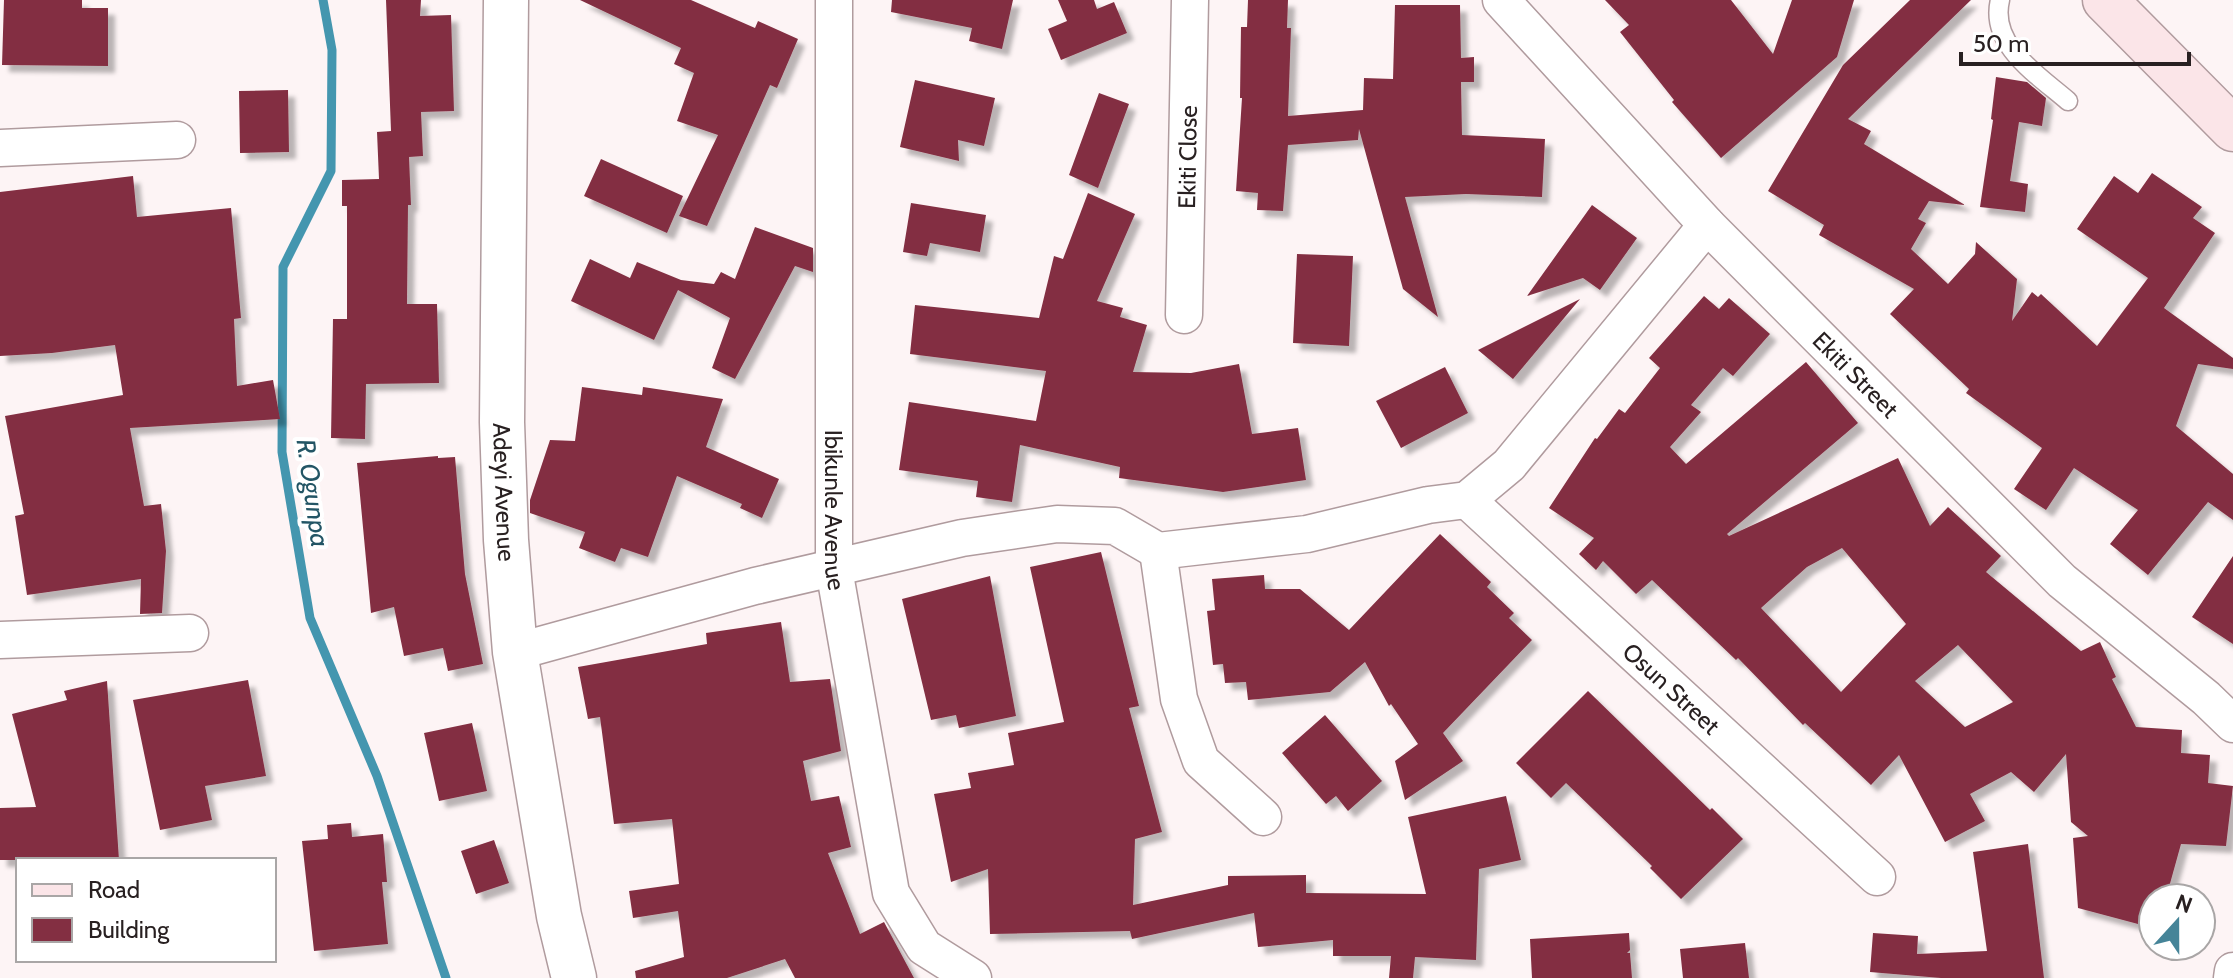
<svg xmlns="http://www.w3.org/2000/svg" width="2233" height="978" font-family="Cabin,sans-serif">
  <defs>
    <filter id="shadow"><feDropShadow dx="7" dy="7" stdDeviation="2" flood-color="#0004"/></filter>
  </defs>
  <rect width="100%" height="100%" fill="#fdf4f5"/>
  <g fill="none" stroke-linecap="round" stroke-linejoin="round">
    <path stroke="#4496af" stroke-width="9" d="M 323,0 L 332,50 L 331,171 L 283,267 L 282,452 L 310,618 L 377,776 L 446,978"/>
  </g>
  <path fill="#832f42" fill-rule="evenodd" filter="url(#shadow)" d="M 4,0 L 82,0 L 82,8 L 108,8 L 108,66 L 2,65 Z
    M 386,0 L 421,0 L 420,16 L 451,15 L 454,111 L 421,112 L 423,156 L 409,157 L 411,205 L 408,205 L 407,304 L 437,304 L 439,383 L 366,384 L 365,439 L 331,438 L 333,319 L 347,319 L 347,206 L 342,206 L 342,180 L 379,179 L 377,132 L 391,131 Z
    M 580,0 L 691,0 L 755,28 L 758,21 L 798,39 L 777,88 L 770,85 L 707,226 L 679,216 L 718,135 L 677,121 L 694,73 L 674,64 L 681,48 Z
    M 892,0 L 1013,0 L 1002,49 L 969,41 L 972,28 L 891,12 Z
    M 1058,0 L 1094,0 L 1097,9 L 1114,2 L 1127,33 L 1061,60 L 1048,29 L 1067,21 Z
    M 1248,0 L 1288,0 L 1287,28 L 1291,28 L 1288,116 L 1363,110 L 1364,78 L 1393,79 L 1395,5 L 1460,5 L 1461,58 L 1474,57 L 1474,82 L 1461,82 L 1462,135 L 1545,139 L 1542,197 L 1466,194 L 1405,197 L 1438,317 L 1403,289 L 1359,129 L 1358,140 L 1288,145 L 1283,211 L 1257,210 L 1258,193 L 1236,191 L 1242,98 L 1240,98 L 1241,27 L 1247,27 Z
    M 1605,0 L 1731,0 L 1773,54 L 1792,0 L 1854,0 L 1837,57 L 1721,158 L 1672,102 L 1674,100 L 1620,32 L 1629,25 Z
    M 1910,0 L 1971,0 L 1848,119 L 1871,131 L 1864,144 L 1965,205 L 1929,201 L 1918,219 L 1926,223 L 1911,249 L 1948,284 L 1975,254 L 1976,242 L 2017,279 L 2012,321 L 2032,292 L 2038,297 L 2041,294 L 2097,346 L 2148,278 L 2077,229 L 2114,176 L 2138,193 L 2152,173 L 2202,207 L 2193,218 L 2215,233 L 2164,308 L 2233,358 L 2233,369 L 2198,364 L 2176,426 L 2233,474 L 2233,520 L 2208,502 L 2148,575 L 2110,544 L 2138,510 L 2074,468 L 2046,510 L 2014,489 L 2042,448 L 1966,393 L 1969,389 L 1890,314 L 1914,289 L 1819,235 L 1824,225 L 1768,191 L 1843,65 Z
    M 1996,77 L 2027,82 L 2046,98 L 2042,126 L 2019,122 L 2010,181 L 2028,184 L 2025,212 L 1980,207 L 1993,120 L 1991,119 Z
    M 915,80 L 995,98 L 984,146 L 958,140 L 959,161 L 900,147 Z
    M 288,90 L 289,152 L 240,153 L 239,91 Z
    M 1099,93 L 1129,104 L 1098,188 L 1069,175 Z
    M 601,159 L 683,196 L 667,233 L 584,196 Z
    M 133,176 L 137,217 L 231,208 L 241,318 L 234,319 L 237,386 L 273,380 L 280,419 L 130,428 L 144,506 L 161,504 L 166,551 L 162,613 L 140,614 L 141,579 L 27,595 L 15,516 L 24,514 L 5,416 L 123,395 L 115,345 L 52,353 L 0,356 L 0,192 Z
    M 1088,193 L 1135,214 L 1097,301 L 1123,308 L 1120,317 L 1147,325 L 1133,372 L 1191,373 L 1239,364 L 1252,434 L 1298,428 L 1306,480 L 1223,492 L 1119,478 L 1120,467 L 1020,445 L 1012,502 L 976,497 L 978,481 L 899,470 L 909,402 L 1036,421 L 1046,371 L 910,354 L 915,305 L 1039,318 L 1054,256 L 1063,259 Z
    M 911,203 L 986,215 L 980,252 L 930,243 L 927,256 L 903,252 Z
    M 1592,205 L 1637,238 L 1600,290 L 1583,278 L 1527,296 Z
    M 755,227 L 813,248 L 813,272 L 795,266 L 735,379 L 712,368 L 730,318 L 678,290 L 654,340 L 571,301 L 590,259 L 630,278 L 637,262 L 681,280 L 714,284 L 721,272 L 735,279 Z
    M 1297,254 L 1353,256 L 1349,346 L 1293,343 Z
    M 1704,296 L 1719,309 L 1729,298 L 1770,334 L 1733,376 L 1723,368 L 1691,405 L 1701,412 L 1670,447 L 1686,464 L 1806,362 L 1858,423 L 1727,534 L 1729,536 L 1898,458 L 1930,526 L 1948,507 L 2001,556 L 1986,572 L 2081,651 L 2100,642 L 2116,677 L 2112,679 L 2136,727 L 2182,730 L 2181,753 L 2210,755 L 2208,783 L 2233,786 L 2226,846 L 2181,844 L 2166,898 L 2153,898 L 2153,928 L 2078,908 L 2073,838 L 2088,836 L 2071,822 L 2066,754 L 2034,792 L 2011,772 L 1970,794 L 1985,821 L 1945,842 L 1899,755 L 1871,785 L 1805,723 L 1803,725 L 1738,658 L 1736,660 L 1652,580 L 1636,594 L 1603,561 L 1596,570 L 1579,554 L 1594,538 L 1549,508 L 1595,438 L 1597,439 L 1619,409 L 1625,413 L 1660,368 L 1649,358 ZM 1842,548 L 1906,624 L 1841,692 L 1761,608 L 1807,567 ZM 1958,645 L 2013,702 L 1965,727 L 1915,681 Z
    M 1580,299 L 1513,379 L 1478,350 Z
    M 1445,367 L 1468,413 L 1401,448 L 1376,401 Z
    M 582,387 L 642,395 L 643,387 L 723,399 L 706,447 L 779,479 L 762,518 L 740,508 L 742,504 L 677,476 L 648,557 L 621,548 L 615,562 L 579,548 L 585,532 L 530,513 L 530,500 L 550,440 L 575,441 Z
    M 438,456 L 438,458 L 455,457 L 465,574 L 483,664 L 448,671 L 443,648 L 404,656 L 394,607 L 371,613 L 357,463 Z
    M 1440,534 L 1491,582 L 1487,587 L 1514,613 L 1509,618 L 1532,640 L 1443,733 L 1463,761 L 1405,800 L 1395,761 L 1418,744 L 1391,704 L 1389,706 L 1365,662 L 1330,692 L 1248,700 L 1246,682 L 1225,683 L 1223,664 L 1213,665 L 1207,611 L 1215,610 L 1212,579 L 1264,575 L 1265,589 L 1300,589 L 1349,630 Z
    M 1101,552 L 1139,706 L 1129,708 L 1162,832 L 1135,839 L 1133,905 L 1228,885 L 1228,876 L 1306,875 L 1306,893 L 1426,894 L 1408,817 L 1506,796 L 1521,860 L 1479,869 L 1476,960 L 1415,957 L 1413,978 L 1389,978 L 1391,956 L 1333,956 L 1333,940 L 1258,947 L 1254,913 L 1132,939 L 1130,931 L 990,934 L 988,869 L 951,882 L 934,794 L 971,788 L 968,773 L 1014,765 L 1008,733 L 1064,722 L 1030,567 Z
    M 2233,556 L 2233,644 L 2192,617 Z
    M 990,576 L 1016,716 L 959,728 L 956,715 L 931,720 L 902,599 Z
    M 781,622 L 790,682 L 830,679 L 841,751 L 803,761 L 811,801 L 839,796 L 851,847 L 828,853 L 860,934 L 884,922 L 914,978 L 795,978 L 785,959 L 727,978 L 636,978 L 635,971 L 684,957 L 678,911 L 633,918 L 629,891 L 679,884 L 672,819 L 614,824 L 600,717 L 588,719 L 578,667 L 707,644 L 706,633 Z
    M 248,680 L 266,776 L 205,786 L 212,820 L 160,830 L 133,700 Z
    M 107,681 L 119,860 L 0,860 L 0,808 L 36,807 L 12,714 L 67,700 L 64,691 Z
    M 1588,691 L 1710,810 L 1712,808 L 1743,839 L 1681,899 L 1650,868 L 1652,866 L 1566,783 L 1551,798 L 1516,763 Z
    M 1325,715 L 1382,781 L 1348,811 L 1336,796 L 1326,804 L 1282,753 Z
    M 472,723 L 487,791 L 439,801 L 424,733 Z
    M 351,823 L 352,837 L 383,834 L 387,882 L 382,882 L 388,944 L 314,951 L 302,841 L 328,839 L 327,825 Z
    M 494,840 L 509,883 L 476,894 L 461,851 Z
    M 2028,844 L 2044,978 L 1941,978 L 1870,972 L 1873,933 L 1918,936 L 1917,954 L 1987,951 L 1973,852 Z
    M 1629,933 L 1630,950 L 1627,953 L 1630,953 L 1632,978 L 1532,978 L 1530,939 Z
    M 1745,943 L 1749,978 L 1683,978 L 1680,949 Z"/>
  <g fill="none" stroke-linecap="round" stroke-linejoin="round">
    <g stroke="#b09b9e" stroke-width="21">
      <path id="service" d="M 2000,0 C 1989,45 2038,75 2068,101"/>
    </g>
    <g stroke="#b09b9e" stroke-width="39">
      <g id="minor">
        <path id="s1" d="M 834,0 L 834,569 L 891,893 L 924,947 L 973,978"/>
        <path id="s2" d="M 1501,0 L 1707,225 L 2062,581 L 2206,698 L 2233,724"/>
        <path d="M 0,148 L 177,140"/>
        <path id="s3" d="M 1184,315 L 1190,0"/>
        <path id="s4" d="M 1467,500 L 1877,877"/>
        <path d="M 1158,551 L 1179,699 L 1201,761 L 1263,817"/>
        <path d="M 0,640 L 190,633"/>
        <path d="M 515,652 L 755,586 L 962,538 L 1057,524 L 1115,526 L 1158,551 L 1307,534 L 1428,505 L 1467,500 L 1509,465 L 1707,225"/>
        <path d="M 2232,978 L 2233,971"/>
      </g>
    </g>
    <g stroke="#b09b9e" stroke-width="47">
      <g id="tertiary">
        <path id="s5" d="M 506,0 L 502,422 L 506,540 L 515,652 L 559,916 L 574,978"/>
      </g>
    </g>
    <g stroke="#b09b9e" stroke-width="47">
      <path id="secondary" d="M 2105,0 L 2233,129"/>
    </g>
    <use href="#service" stroke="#fff" stroke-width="18"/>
    <use href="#minor" stroke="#fff" stroke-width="36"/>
    <use href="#tertiary" stroke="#fff" stroke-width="44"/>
    <use href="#secondary" stroke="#fbe5e8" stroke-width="44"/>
  </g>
  <g text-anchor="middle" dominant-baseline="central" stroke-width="8" stroke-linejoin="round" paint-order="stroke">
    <g font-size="24" fill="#282021" stroke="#fff">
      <text stroke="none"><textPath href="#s3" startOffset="158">Ekiti Close</textPath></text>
      <text stroke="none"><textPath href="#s2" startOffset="516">Ekiti Street</textPath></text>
      <text stroke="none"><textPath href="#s5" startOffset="492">Adeyi Avenue</textPath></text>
      <text stroke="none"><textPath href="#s1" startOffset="510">Ibikunle Avenue</textPath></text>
      <text stroke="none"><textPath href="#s4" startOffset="278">Osun Street</textPath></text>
    </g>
    <g font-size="26" font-style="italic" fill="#235565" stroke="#fff">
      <text transform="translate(313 493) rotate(82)">R. Ogunpa</text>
    </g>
  </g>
  <rect x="16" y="858" width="260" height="104" fill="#ffffff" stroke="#a9a6a6" stroke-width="2"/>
  <rect x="32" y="884" width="40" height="12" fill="#fbe5e8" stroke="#a9a6a6" stroke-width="2"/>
  <text x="88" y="898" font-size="24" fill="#282021">Road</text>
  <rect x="32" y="918" width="40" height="24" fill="#832f42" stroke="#a9a6a6" stroke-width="2"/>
  <text x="88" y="938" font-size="24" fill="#282021">Building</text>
  <g transform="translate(2177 922) rotate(21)"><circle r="38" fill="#ffffff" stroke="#a9a6a6" stroke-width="2"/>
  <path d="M0-6L14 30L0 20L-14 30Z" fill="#458498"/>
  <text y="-12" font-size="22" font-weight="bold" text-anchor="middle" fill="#282021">N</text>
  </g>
  <path d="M1961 52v12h228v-12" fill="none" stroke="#282021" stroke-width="4"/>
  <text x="1973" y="52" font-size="24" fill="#282021" stroke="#ffffff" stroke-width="6" paint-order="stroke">50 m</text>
</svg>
